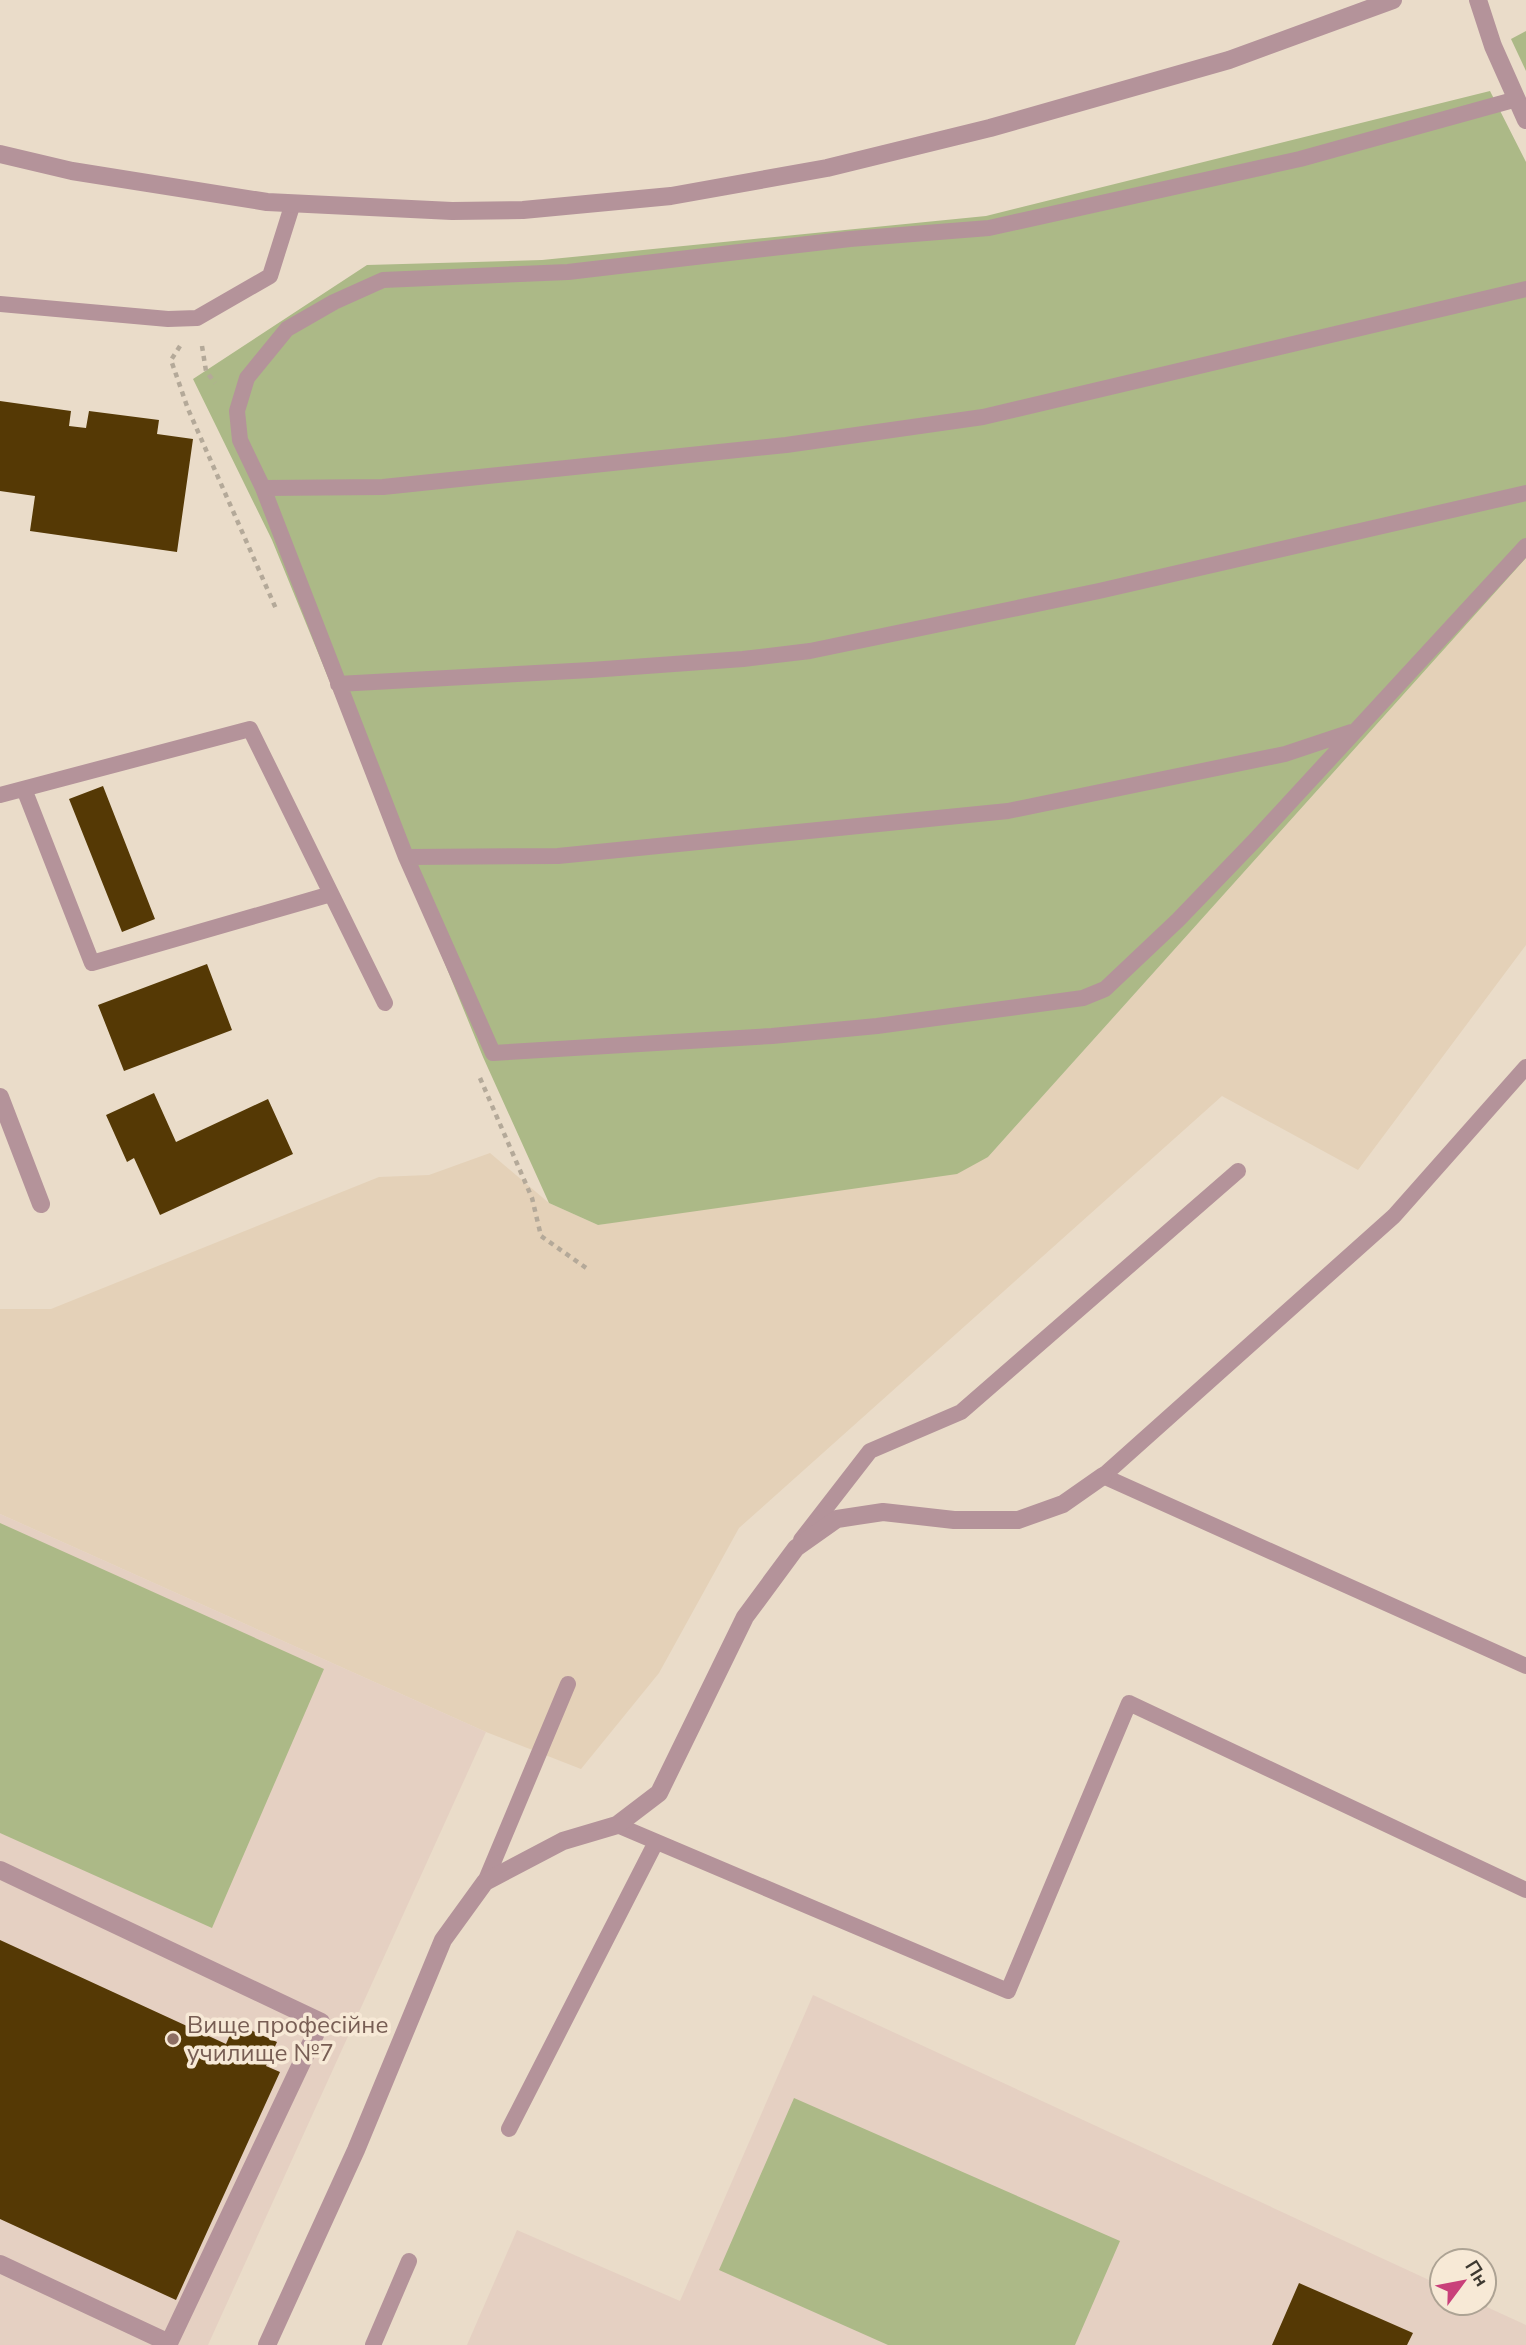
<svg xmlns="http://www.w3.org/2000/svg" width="1526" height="2345" font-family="'Nunito Sans',sans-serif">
  <rect width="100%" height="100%" fill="#eadcc9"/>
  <path fill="#e4d1b8" d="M 1526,558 L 1526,945 L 1358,1170 L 1222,1096 L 739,1528 L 659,1673 L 581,1769 L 486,1732 L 0,1514 L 0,1309 L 51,1309 L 379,1177 L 429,1175 L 490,1153 L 549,1203 L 598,1225 L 988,1157 Z"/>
  <path fill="#e5d0c2" d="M 0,1514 L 486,1732 L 208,2345 L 0,2345 Z
    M 813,1995 L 1442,2286 L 1442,2303 L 1478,2303 L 1526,2325 L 1526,2345 L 467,2345 L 517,2230 L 680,2301 Z"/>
  <path fill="#acb987" d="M 1526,31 L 1526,71 L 1511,39 Z
    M 1490,91 L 1526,162 L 1526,558 L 988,1157 L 957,1174 L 598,1225 L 549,1203 L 483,1057 L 272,540 L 193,379 L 367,265 L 542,260 L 986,216 Z
    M 0,1523 L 324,1669 L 212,1928 L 0,1833 Z
    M 794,2098 L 1120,2241 L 1075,2345 L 888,2345 L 719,2270 Z"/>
  <path fill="#553905" d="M 0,401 L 71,411 L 69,426 L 86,428 L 89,411 L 159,420 L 157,434 L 193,439 L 177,552 L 30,531 L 35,496 L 0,491 Z
    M 103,786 L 155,919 L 122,932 L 69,799 Z
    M 207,964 L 232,1030 L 124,1071 L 98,1005 Z
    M 154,1093 L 176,1142 L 268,1099 L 293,1154 L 160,1215 L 134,1158 L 127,1162 L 106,1115 Z
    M 0,1940 L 226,2044 L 235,2023 L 277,2042 L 266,2066 L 280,2072 L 176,2300 L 0,2219 Z
    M 1299,2283 L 1413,2333 L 1407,2345 L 1272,2345 Z"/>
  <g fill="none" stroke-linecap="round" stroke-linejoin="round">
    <path stroke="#b4a999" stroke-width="4.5" stroke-dasharray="5 5" stroke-linecap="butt" d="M 180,346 L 171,360 L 188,409 L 277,611
      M 202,346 L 206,371 L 215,383
      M 480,1078 L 532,1198 L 541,1236 L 589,1270"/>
    <path stroke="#b4939a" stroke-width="16" d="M 1517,99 L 1300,159 L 989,228 L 850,239 L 568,272 L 383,280 L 334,302 L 287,329 L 247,378 L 237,411 L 240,440 L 263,488 L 406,857 L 493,1053 L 772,1036 L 877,1026 L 1083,998 L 1105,989 L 1178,920 L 1255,840 L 1526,546
      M 0,304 L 168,319 L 197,318 L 270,276 L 293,203
      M 263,488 L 383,487 L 786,445 L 983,417 L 1526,289
      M 338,684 L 591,670 L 743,659 L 810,651 L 1099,591 L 1526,493
      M 24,789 L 92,963 L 331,894
      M 0,795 L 250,729 L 385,1003
      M 406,857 L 558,856 L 1008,811 L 1285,754 L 1351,732
      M 1526,1067 L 1394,1216 L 1103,1476 L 1526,1666
      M 801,1540 L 870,1451 L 961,1412 L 1238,1171
      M 617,1825 L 1008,1991 L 1129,1703 L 1526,1890
      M 485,1882 L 568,1684
      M 509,2129 L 656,1842
      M 373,2345 L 409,2261"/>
    <path stroke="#b4939a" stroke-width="18" d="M 1478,0 L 1493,46 L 1526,120
      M 0,154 L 72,171 L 267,202 L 452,211 L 523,210 L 671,196 L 827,168 L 990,128 L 1229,60 L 1393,0
      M 0,1097 L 41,1204
      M 0,1870 L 321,2022 L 169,2343 L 0,2264
      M 267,2345 L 356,2150 L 443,1940 L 485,1882 L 563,1841 L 617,1825 L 659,1793 L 745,1617 L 796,1548 L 837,1519 L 883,1512 L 954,1520 L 1018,1520 L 1063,1504 L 1103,1476"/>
  </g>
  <circle fill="#8d6e63" stroke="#f7e9d6" stroke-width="2.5" cx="173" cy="2039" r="7"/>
  <g text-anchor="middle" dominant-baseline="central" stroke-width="7" stroke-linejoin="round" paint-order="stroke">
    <g font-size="24" fill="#785e54" stroke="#f7e9d6" text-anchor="start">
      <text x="187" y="2025">Вище професійне<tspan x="187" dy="28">училище №7</tspan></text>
    </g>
  </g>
  <g transform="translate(1463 2282) rotate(58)"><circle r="33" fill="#f7e9d6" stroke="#ada394" stroke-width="2"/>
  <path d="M0-5L12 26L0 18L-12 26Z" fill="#c9407a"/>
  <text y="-10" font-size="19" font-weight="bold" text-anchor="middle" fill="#3e3931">Пн</text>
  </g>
</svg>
